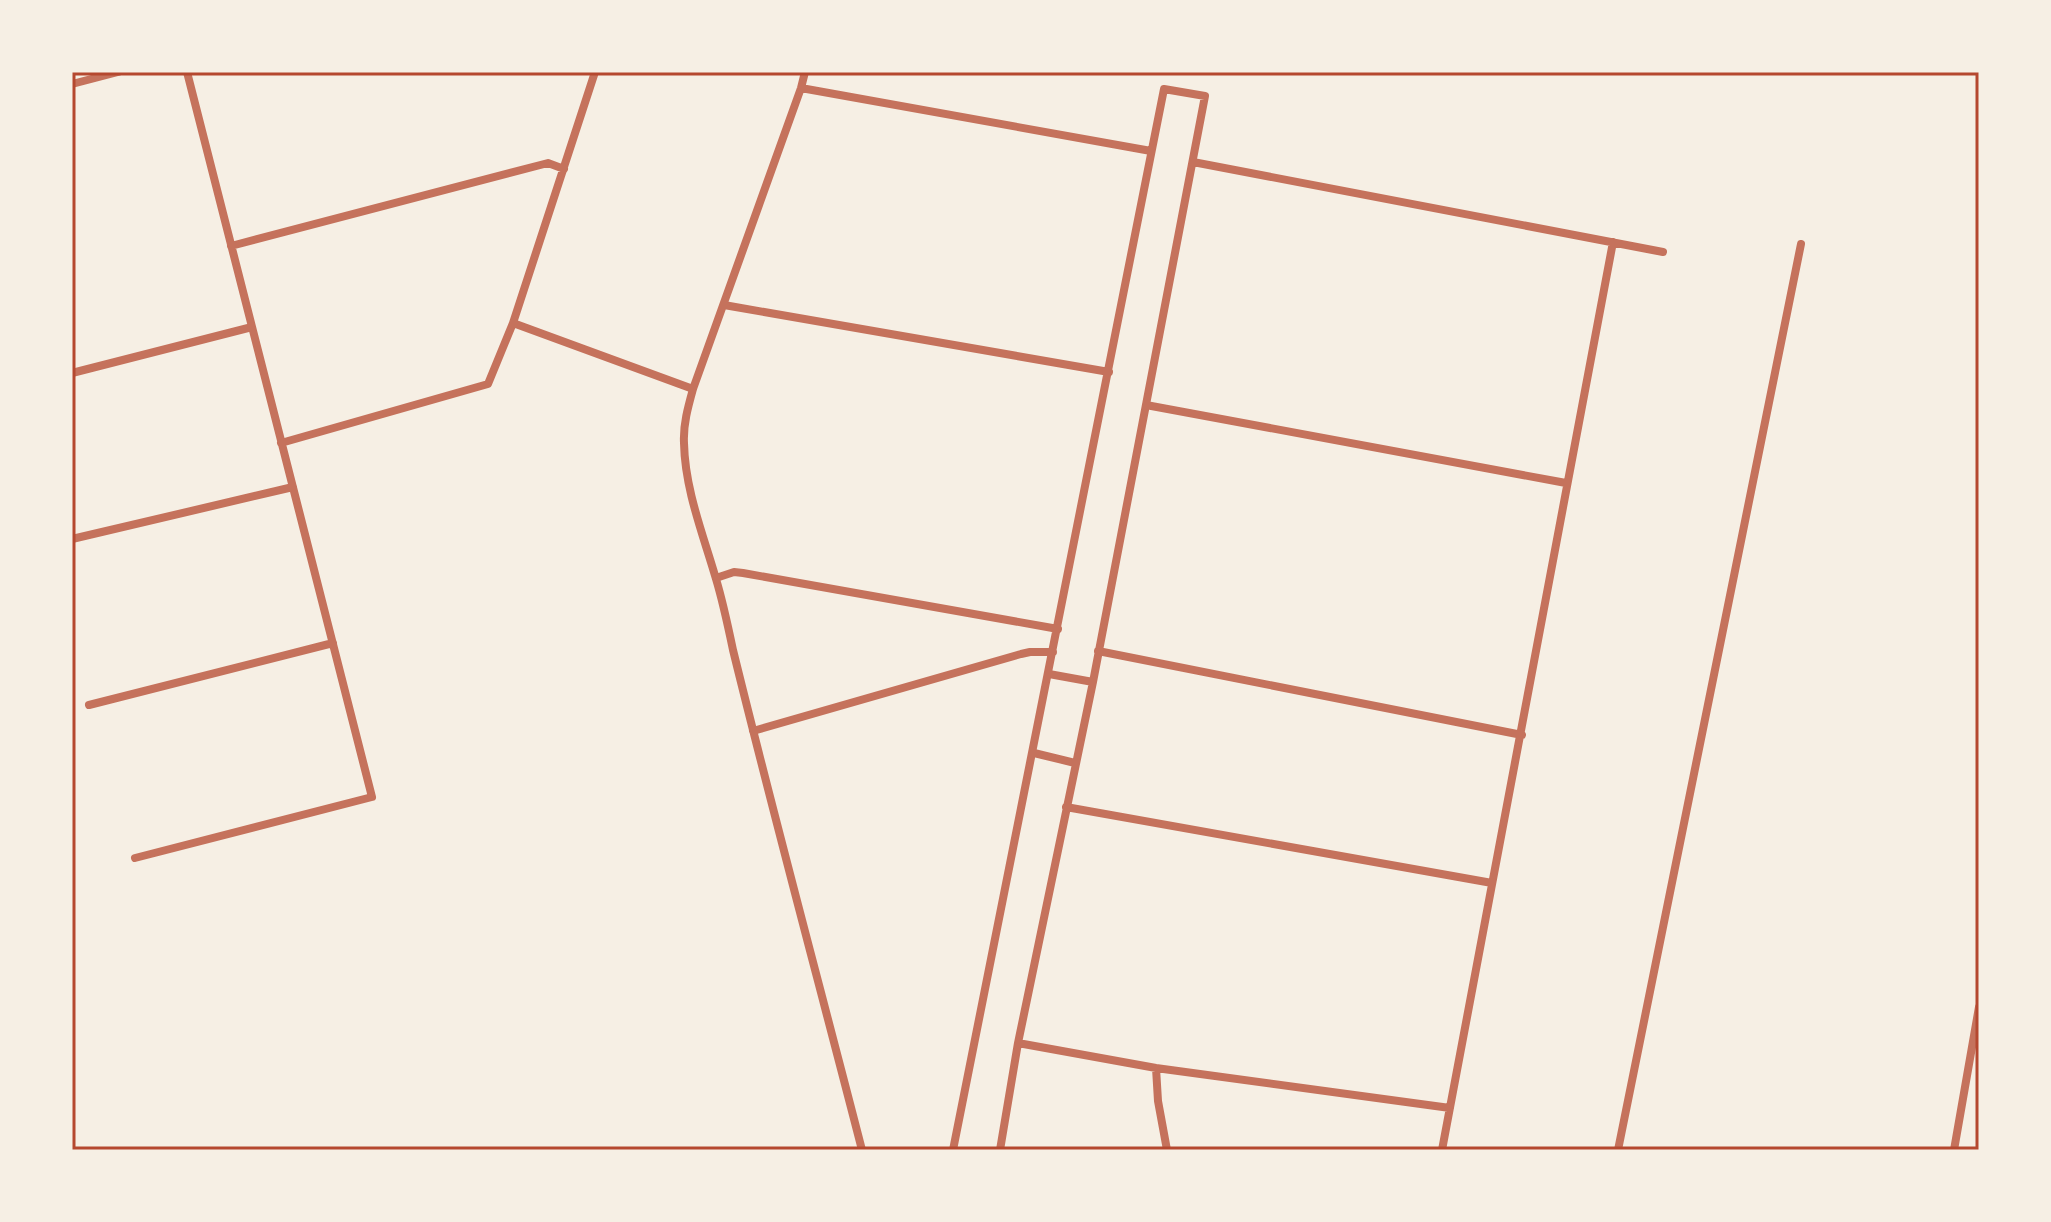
<svg xmlns="http://www.w3.org/2000/svg" width="2051" height="1222" font-family="Literata,serif">
  <rect width="100%" height="100%" fill="#f6efe4"/>
  <g fill="none" stroke-linecap="round" stroke-linejoin="round">
    <path stroke="#c5725c" stroke-width="8" d="M 595,72 L 513,323 L 693,389
      M 805,72 L 801,88 L 693,389 C 688,407 683,425 684,443 C 685,490 703,534 716,579 C 723,602 728,626 733,650 C 774,817 819,983 862,1150
      M 72,84 L 118,72
      M 801,88 L 1151,151
      M 1193,162 L 1663,252
      M 231,246 L 548,163 L 564,169
      M 724,305 L 1109,372
      M 72,373 L 252,327
      M 1146,405 L 1566,483
      M 281,443 L 488,384 L 513,323
      M 72,539 L 293,487
      M 716,578 L 734,572 L 743,573 L 1058,629
      M 1098,651 L 1522,735
      M 1049,674 L 1093,682
      M 89,705 L 333,643
      M 753,731 L 1021,654 L 1030,652 L 1053,652
      M 1034,753 L 1075,763
      M 1066,807 L 1492,883
      M 135,858 L 372,797 L 187,72
      M 1018,1043 L 1156,1068 L 1450,1108
      M 1156,1068 L 1158,1101 L 1167,1150
      M 953,1150 L 1164,89 L 1205,96 L 1093,682 L 1018,1043 L 1000,1150
      M 1442,1150 L 1613,242
      M 1618,1150 L 1801,244
      M 1954,1150 L 1979,1007"/>
  </g>
  <rect width="2051" height="1222" fill="none" stroke="#f6efe4" stroke-width="148"/>
  <rect x="74" y="74" width="1903" height="1074" fill="none" stroke="#b5482f" stroke-width="3"/>
</svg>
